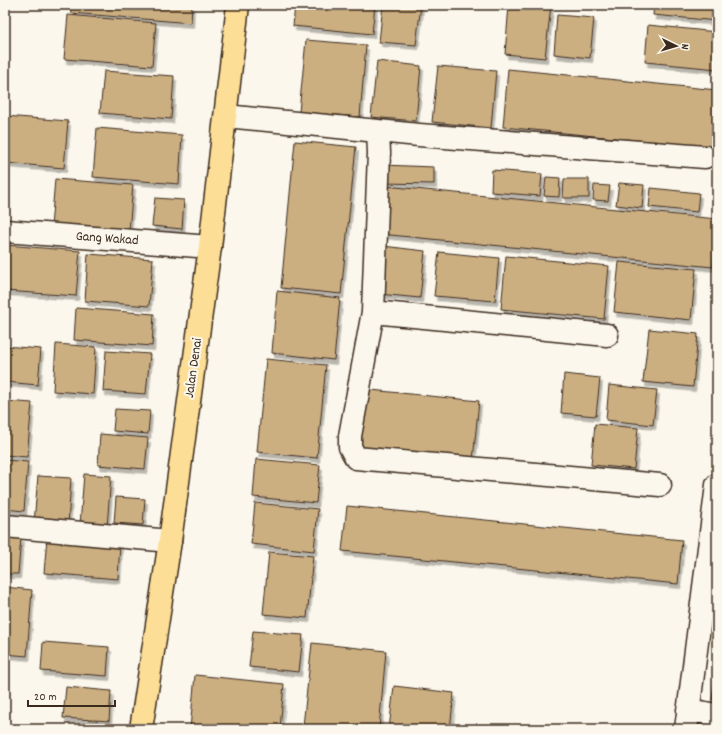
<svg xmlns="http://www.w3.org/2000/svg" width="722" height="734" font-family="Dekko,sans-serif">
  <defs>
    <filter id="shadow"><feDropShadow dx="2.5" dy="4.5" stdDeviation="0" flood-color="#0004"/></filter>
  </defs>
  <rect width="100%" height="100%" fill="#fbf7ec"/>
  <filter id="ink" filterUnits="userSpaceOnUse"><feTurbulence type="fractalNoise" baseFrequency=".025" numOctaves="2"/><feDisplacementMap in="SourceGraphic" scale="8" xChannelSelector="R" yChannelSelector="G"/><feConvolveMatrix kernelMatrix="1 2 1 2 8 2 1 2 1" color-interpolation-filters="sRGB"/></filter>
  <g filter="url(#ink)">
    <path fill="#ccaf81" stroke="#3b2a1e" filter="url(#shadow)" d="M 71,5 L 192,5 L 191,23 L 71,13 Z
      M 295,5 L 375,5 L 372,34 L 293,26 Z
      M 383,5 L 421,5 L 416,45 L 379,42 Z
      M 509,5 L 551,5 L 545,58 L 505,54 Z
      M 654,5 L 717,5 L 717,21 L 653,15 Z
      M 68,15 L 156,23 L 152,66 L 64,59 Z
      M 557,15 L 594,18 L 590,58 L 554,54 Z
      M 648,25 L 717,32 L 717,69 L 645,62 Z
      M 306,40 L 366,45 L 360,117 L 299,112 Z
      M 377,61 L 421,66 L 416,121 L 371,117 Z
      M 438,66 L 496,71 L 491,128 L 432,122 Z
      M 508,69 L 717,90 L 717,148 L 503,127 Z
      M 104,71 L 174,76 L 171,119 L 100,113 Z
      M 5,116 L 68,121 L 64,168 L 5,163 Z
      M 97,128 L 182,135 L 179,184 L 93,177 Z
      M 295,141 L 356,147 L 341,294 L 281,288 Z
      M 382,165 L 434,167 L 434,184 L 382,183 Z
      M 492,170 L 542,174 L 540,196 L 491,192 Z
      M 546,177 L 560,178 L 559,197 L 544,196 Z
      M 55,179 L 133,185 L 129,232 L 51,227 Z
      M 564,179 L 589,179 L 589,198 L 563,198 Z
      M 619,183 L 644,185 L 642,208 L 616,205 Z
      M 594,185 L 610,186 L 608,201 L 593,200 Z
      M 385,186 L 717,219 L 713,267 L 380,234 Z
      M 651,188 L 699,193 L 697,212 L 649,207 Z
      M 155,198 L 184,200 L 182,229 L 152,226 Z
      M 5,245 L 80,251 L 76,296 L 5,291 Z
      M 383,246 L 425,251 L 420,298 L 378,294 Z
      M 439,252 L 499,258 L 495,301 L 434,296 Z
      M 88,254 L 153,259 L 149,306 L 85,301 Z
      M 506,256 L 609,266 L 604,319 L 501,309 Z
      M 619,262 L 696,269 L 691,320 L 614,312 Z
      M 277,291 L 340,298 L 334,360 L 272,353 Z
      M 76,308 L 154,314 L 152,346 L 74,340 Z
      M 649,329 L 698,334 L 693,387 L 643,382 Z
      M 56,344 L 96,347 L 93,394 L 53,391 Z
      M 5,346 L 41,349 L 38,385 L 5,382 Z
      M 106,351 L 150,354 L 146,394 L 103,391 Z
      M 266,359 L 326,365 L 317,458 L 257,452 Z
      M 564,374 L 600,378 L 596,416 L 561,413 Z
      M 609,385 L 657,390 L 653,425 L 606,420 Z
      M 361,389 L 479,401 L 473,460 L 355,448 Z
      M 6,401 L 32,403 L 27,457 L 5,455 L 5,415 Z
      M 115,409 L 150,411 L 148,434 L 113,431 Z
      M 595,424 L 638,428 L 634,469 L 591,465 Z
      M 100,434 L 148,438 L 145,469 L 98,465 Z
      M 256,459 L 320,465 L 316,503 L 253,497 Z
      M 5,460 L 28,462 L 24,511 L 5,509 Z
      M 84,474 L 111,476 L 107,527 L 80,525 Z
      M 38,476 L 71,478 L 68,526 L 34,523 Z
      M 116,497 L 145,499 L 143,525 L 114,523 Z
      M 255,503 L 318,509 L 314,551 L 251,544 Z
      M 347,506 L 682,540 L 678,584 L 342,551 Z
      M 5,535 L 21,537 L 18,574 L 5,574 Z
      M 47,537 L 120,543 L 118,579 L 44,573 Z
      M 269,552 L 313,556 L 307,618 L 263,614 Z
      M 5,587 L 32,590 L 27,656 L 5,654 Z
      M 253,631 L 303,635 L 299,672 L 249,667 Z
      M 43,642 L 109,647 L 107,676 L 41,671 Z
      M 312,643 L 386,651 L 379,729 L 330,729 L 303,726 Z
      M 717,655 L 717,700 L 712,700 Z
      M 195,675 L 284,684 L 280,729 L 190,729 Z
      M 394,686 L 454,693 L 450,729 L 389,729 Z
      M 66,687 L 111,691 L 109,721 L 63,718 Z"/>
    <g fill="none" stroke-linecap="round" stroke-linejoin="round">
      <g stroke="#3b2a1e" stroke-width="25">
        <path id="minor" d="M 226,116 L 378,131
          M 5,231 L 210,247
          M 373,312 L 607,335
          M 660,485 L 356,458 L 350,447 L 350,436 L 373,312 L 379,153 L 378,131 L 419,135 L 705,157
          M 5,526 L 170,541
          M 688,710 L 717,715
          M 686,729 L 717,485"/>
      </g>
      <g stroke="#3b2a1e" stroke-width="25">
        <path id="major" d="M 141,729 L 170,541 L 210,247 L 238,5"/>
      </g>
      <use href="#minor" stroke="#fbf7ec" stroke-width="22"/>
      <use href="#major" stroke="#fcde96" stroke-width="22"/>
    </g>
  </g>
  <g text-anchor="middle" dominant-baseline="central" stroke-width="4" stroke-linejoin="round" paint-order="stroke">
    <g font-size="14" fill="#3b2a1e" stroke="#fbf7ec">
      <text transform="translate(107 239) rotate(4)">Gang Wakad</text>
      <text transform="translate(194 368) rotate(-82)">Jalan Denai</text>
    </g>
  </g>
  <rect width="722" height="734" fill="none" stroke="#fbf7ec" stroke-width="20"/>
  <rect x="10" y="10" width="702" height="714" fill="none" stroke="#3b2a1e" stroke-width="1.5" filter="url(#ink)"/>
  <g transform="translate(676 46) rotate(95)" stroke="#fbf7ec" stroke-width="3" paint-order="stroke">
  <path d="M0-3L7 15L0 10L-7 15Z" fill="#3b2a1e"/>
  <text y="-6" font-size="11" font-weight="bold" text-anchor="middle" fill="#3b2a1e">N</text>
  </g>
  <path d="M28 700v6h87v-6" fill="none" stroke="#3b2a1e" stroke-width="2"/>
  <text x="34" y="700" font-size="12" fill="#3b2a1e" stroke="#fbf7ec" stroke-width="3" paint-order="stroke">20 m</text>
</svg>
